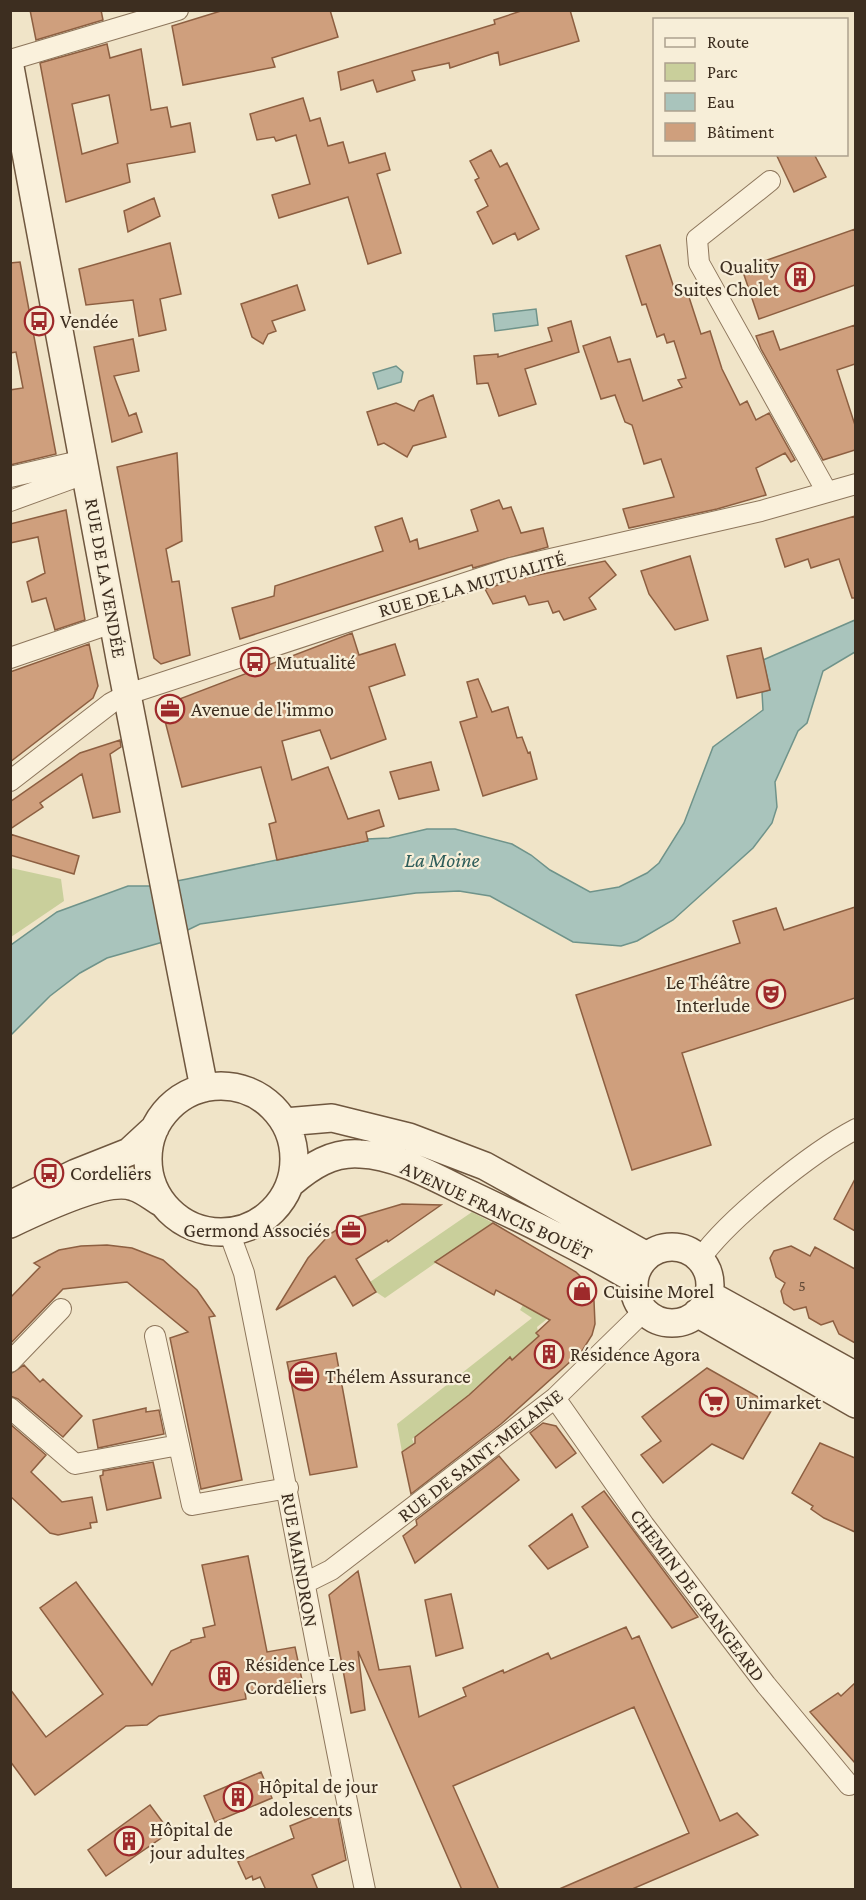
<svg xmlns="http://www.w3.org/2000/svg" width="866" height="1900" font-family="'Crimson Pro',serif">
  <rect width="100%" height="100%" fill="#f0e4c8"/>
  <path fill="#c9cf9b" d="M 11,868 L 61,879 L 64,901 L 11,937 Z
    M 472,1212 L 493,1223 L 385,1298 L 376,1292 L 370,1282 Z
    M 526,1300 L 552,1315 L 537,1327 L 539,1336 L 512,1360 L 509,1358 L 501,1365 L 504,1368 L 484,1386 L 481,1383 L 473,1390 L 476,1393 L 454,1411 L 451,1408 L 443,1415 L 445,1418 L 423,1436 L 420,1433 L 412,1439 L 414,1443 L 402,1452 L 397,1424 L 532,1318 L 520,1310 Z"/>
  <path fill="#a9c4bc" stroke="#6f938a" stroke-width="1.5" d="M 536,309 L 538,325 L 495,331 L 493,314 Z
    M 396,366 L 403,372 L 401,382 L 378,389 L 373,373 Z
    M 855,620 L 855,652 L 823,671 L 807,723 L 798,731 L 775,782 L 777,807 L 772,823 L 753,848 L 673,920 L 637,941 L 621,946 L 573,942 L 490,896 L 459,891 L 416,893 L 200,924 L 163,942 L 107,958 L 80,973 L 50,996 L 11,1035 L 11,945 L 57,912 L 128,886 L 151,886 L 187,879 L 357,843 L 367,841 L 367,839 L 389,838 L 427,829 L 455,829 L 512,844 L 531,855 L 550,870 L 590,892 L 619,887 L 647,873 L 659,863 L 684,823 L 713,747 L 763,710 L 762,692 L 770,690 L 763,660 Z"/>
  <path fill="#cf9f7d" stroke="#8d5f41" stroke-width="1.5" fill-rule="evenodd" d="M 30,10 L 101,10 L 103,20 L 36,40 Z
    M 224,10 L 330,10 L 338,37 L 272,58 L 275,67 L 183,85 L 172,26 Z
    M 524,10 L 570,10 L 579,41 L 500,65 L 498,52 L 450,68 L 449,63 L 412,71 L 415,80 L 377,92 L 373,80 L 341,90 L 338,72 L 495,24 L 494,20 Z
    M 107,44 L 110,58 L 141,49 L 151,110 L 167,107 L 171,127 L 190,123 L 195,152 L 127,164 L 130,182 L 66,202 L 40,63 ZM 109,95 L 118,143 L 82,154 L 72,104 Z
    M 303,98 L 310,121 L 320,118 L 328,146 L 343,142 L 349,163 L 385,153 L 390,170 L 377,174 L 401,253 L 368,264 L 348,197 L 279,218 L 272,195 L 310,184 L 296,135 L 276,141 L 274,137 L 257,140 L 250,114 Z
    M 491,150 L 500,167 L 507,163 L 539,229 L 518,240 L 515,233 L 493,244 L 477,212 L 488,206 L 475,180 L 479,178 L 470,161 Z
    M 776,154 L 814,154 L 826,177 L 794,192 Z
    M 154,198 L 160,216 L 128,232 L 124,211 Z
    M 855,229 L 855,285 L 759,319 L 742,269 Z
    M 170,243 L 181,294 L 160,299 L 166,330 L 139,336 L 133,300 L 86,305 L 79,269 Z
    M 660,245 L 676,294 L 687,291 L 701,334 L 710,331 L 722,369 L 740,405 L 747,401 L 756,420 L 769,413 L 795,460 L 791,462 L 785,453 L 756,468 L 766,495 L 717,509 L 629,528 L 623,509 L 674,497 L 661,459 L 644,464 L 632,425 L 625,422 L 615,395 L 601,399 L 583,346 L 610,337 L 618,362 L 630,359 L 643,401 L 682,387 L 678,380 L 686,378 L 674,341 L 667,343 L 664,334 L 657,337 L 646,304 L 642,305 L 626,256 Z
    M 20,262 L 56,454 L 10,465 L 10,390 L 23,388 L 16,352 L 10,353 L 10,263 Z
    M 297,285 L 305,310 L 272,321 L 276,331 L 268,334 L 263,344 L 252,337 L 241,304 Z
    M 571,321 L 579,352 L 525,369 L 536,404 L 499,416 L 488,383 L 477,384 L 474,356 L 498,354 L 498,357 L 552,341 L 548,328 Z
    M 855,325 L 855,364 L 837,370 L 855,425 L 855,450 L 823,460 L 761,349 L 756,336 L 773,331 L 780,350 Z
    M 133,339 L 139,371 L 114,376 L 129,416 L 136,413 L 142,432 L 112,442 L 94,347 Z
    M 433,395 L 446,437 L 413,446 L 407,457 L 384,443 L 378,445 L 367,412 L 396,403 L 414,411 L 419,401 Z
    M 177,453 L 182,541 L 166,549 L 172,582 L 179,581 L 190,655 L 161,664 L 154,658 L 117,467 Z
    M 499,500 L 503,509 L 511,507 L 521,533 L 543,528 L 548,547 L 473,568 L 472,565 L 240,639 L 232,608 L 274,596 L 275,586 L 383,551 L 375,527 L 402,518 L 410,542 L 417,539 L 419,549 L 478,531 L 471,510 Z
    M 66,510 L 85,620 L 55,630 L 46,598 L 32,602 L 27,582 L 45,573 L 38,537 L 10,543 L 10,524 Z
    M 855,516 L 855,598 L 852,598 L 839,559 L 811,568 L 808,559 L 785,567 L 776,539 Z
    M 690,556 L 708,620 L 675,630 L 649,594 L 641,571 Z
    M 605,561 L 616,575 L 589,598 L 596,609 L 564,620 L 559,611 L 553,613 L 548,601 L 529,605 L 525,596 L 493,604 L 485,589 L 514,580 Z
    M 352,633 L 359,655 L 395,644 L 405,675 L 369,687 L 386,739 L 331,759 L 320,730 L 282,741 L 292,780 L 328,767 L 348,819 L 379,810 L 384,826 L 366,832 L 368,841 L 277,860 L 269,824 L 276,822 L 261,767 L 182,787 L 163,713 L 169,703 Z
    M 89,644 L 98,686 L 93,698 L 10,762 L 10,672 Z
    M 761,648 L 770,690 L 737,698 L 727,656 Z
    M 478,679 L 492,712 L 508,707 L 517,738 L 522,737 L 528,753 L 530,752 L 537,779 L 483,796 L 460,722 L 477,717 L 467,682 Z
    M 120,740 L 121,747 L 110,754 L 120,812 L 93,818 L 82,774 L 40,803 L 43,807 L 10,829 L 10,802 L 80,753 Z
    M 431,762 L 439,790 L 399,799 L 390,772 Z
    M 10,834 L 79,856 L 74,874 L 10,855 Z
    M 855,907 L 855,998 L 682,1053 L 711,1145 L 632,1170 L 576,995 L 740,943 L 733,921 L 776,908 L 784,930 Z
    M 855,1179 L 855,1231 L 834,1219 Z
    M 402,1204 L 441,1205 L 388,1242 L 387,1240 L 356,1259 L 376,1292 L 353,1306 L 335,1276 L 276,1310 L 308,1258 L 330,1234 L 355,1218 Z
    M 493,1223 L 576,1272 L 584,1280 L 594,1301 L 595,1324 L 592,1335 L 582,1351 L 501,1424 L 411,1494 L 402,1452 L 415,1443 L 415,1437 L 469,1395 L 510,1357 L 512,1360 L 539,1336 L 536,1333 L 550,1320 L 496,1290 L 494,1295 L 435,1262 Z
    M 107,1245 L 132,1248 L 163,1260 L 197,1290 L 215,1316 L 209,1317 L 242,1480 L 201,1489 L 170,1338 L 188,1332 L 127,1282 L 63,1289 L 10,1344 L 10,1298 L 40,1267 L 34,1263 L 59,1250 L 81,1246 Z
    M 791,1246 L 810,1256 L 815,1247 L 855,1269 L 855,1343 L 839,1334 L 833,1321 L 821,1325 L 809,1318 L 806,1307 L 794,1310 L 784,1303 L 781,1291 L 785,1283 L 776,1277 L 770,1258 L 774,1251 Z
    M 336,1353 L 357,1467 L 310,1475 L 287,1362 Z
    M 24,1365 L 40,1382 L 43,1379 L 82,1416 L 63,1437 L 18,1399 L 10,1396 L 10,1374 Z
    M 707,1368 L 774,1406 L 743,1459 L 712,1444 L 663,1483 L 641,1455 L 661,1441 L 642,1417 Z
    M 146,1408 L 146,1412 L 159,1410 L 164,1434 L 98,1448 L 93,1420 Z
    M 543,1423 L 556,1426 L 576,1453 L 556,1468 L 530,1433 Z
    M 10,1424 L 46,1455 L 31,1472 L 56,1496 L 62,1502 L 92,1497 L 97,1522 L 90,1523 L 91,1528 L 58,1535 L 50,1533 L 10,1496 Z
    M 820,1443 L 855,1458 L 855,1532 L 824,1518 L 811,1509 L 813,1506 L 792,1493 Z
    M 499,1456 L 519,1480 L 415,1563 L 403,1536 L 417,1525 L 416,1520 Z
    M 153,1462 L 161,1498 L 107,1510 L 100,1476 L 103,1475 L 103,1471 Z
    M 604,1491 L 666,1574 L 698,1617 L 672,1628 L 582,1507 Z
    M 572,1514 L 588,1547 L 548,1569 L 529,1546 Z
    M 248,1556 L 267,1652 L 295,1647 L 302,1680 L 245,1692 L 246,1699 L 159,1716 L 147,1725 L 126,1726 L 35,1795 L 10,1761 L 10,1689 L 46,1737 L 103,1694 L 40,1608 L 76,1582 L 152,1685 L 171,1651 L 191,1642 L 191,1640 L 205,1637 L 203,1628 L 215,1625 L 202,1565 Z
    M 358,1571 L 379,1670 L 410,1666 L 419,1717 L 466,1696 L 463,1688 L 503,1670 L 504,1673 L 548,1653 L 551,1659 L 626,1627 L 632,1639 L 639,1636 L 720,1821 L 737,1813 L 758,1835 L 630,1890 L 557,1890 L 689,1833 L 634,1707 L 453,1786 L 499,1890 L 462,1890 L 358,1651 L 365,1710 L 351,1713 L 329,1595 Z
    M 451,1594 L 463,1648 L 436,1656 L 425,1600 Z
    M 855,1683 L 855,1763 L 810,1712 L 838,1693 L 841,1696 Z
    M 261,1772 L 272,1798 L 215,1822 L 204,1796 Z
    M 150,1805 L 170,1832 L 106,1876 L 88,1850 Z
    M 336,1807 L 346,1860 L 312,1875 L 318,1890 L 266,1890 L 260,1877 L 253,1880 L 252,1876 L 246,1879 L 238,1862 L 294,1838 L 290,1826 Z"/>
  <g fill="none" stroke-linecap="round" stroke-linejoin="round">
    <g stroke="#8d765c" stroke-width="22">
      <path id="street" d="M 10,60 L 178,10
        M 770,181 L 697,239 L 699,263 L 827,492
        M 10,477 L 84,460
        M 10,501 L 87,473
        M 10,658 L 115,622
        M 10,781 L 111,703 L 128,694 L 511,568 L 761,511 L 856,484
        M 229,1232 L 244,1273 C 286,1479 322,1684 365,1890
        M 700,1259 C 728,1219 812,1152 856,1129
        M 155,1336 L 192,1505 L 288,1488
        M 10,1362 L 61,1309
        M 555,1398 L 644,1525 L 766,1685 L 849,1785
        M 10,1408 L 75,1464 L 179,1445
        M 305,1583 L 331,1570 L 555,1398 L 644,1311"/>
    </g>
    <g stroke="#6f573f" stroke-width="30">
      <path id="secondary" d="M 10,67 L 121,664 L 204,1088
        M148 1159a73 73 0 1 1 146 0a73 73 0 1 1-146 0Z
        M 285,1122 L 332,1118 L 409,1137 L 485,1166 L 647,1256
        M 291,1183 C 311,1166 332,1152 360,1154 C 396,1155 436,1178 467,1193 C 524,1220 580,1247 634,1279
        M 10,1205 L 76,1173 L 129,1152 L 155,1128
        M 10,1224 C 35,1212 108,1177 134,1187 C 144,1190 153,1198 162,1203
        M634 1285a38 38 0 1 1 76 0a38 38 0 1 1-76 0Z
        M 708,1294 L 856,1376
        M 697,1313 L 856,1404"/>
    </g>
    <use href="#street" stroke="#faf1dc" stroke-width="20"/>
    <use href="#secondary" stroke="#faf1dc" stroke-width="27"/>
  </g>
  <defs>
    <g id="building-ring" transform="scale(1.5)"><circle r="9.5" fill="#f7eed8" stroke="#9e2a2b" stroke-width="1.5"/><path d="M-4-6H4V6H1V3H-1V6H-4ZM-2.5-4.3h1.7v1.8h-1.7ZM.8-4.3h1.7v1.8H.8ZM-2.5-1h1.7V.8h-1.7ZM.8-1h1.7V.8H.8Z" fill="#9e2a2b"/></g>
    <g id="bus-ring" transform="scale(1.5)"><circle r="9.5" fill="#f7eed8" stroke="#9e2a2b" stroke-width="1.5"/><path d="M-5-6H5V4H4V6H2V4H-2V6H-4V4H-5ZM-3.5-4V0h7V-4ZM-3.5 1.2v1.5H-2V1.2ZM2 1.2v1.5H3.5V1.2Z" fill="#9e2a2b"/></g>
    <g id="office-ring" transform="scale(1.5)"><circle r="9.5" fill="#f7eed8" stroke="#9e2a2b" stroke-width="1.5"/><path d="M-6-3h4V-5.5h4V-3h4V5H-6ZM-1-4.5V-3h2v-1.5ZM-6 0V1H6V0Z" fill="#9e2a2b"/></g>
    <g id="theatre-ring" transform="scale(1.5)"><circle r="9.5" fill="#f7eed8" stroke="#9e2a2b" stroke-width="1.5"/><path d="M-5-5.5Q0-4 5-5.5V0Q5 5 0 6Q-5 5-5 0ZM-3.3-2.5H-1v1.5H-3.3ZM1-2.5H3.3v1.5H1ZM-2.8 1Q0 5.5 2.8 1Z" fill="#9e2a2b"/></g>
    <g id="shop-ring" transform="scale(1.5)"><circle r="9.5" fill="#f7eed8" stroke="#9e2a2b" stroke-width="1.5"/><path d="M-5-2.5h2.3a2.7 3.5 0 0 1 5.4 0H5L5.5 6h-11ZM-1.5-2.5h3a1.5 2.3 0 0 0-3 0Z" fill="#9e2a2b"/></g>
    <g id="supermarket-ring" transform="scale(1.5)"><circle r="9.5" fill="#f7eed8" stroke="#9e2a2b" stroke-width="1.5"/><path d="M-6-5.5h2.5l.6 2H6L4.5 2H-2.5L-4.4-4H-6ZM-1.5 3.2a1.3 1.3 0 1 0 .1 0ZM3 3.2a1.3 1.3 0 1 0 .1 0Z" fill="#9e2a2b"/></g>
  </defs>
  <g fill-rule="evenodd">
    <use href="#building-ring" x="800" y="277"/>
    <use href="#bus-ring" x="39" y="321"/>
    <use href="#bus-ring" x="255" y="662"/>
    <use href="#office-ring" x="170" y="709"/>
    <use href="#theatre-ring" x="771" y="994"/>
    <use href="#bus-ring" x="49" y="1173"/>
    <use href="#office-ring" x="351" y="1230"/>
    <use href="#shop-ring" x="582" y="1291"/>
    <use href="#building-ring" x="549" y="1354"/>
    <use href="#office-ring" x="304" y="1376"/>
    <use href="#supermarket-ring" x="714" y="1402"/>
    <use href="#building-ring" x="224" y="1676"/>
    <use href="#building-ring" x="238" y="1797"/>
    <use href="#building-ring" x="129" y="1841"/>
  </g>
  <g text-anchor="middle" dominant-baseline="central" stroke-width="4.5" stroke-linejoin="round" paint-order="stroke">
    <g font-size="16" fill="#624a37">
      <text x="802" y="1285">5</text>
    </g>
    <g font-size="20" fill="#3d2e20" stroke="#f7eed8" text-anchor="start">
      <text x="779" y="266" text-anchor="end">Quality<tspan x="779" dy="23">Suites Cholet</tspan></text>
      <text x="60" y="321">Vendée</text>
      <text x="276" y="662">Mutualité</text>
      <text x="191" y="709">Avenue de l'immo</text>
      <text x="750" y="982" text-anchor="end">Le Théâtre<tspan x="750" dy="23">Interlude</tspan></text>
      <text x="70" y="1173">Cordeliers</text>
      <text x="330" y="1230" text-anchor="end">Germond Associés</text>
      <text x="603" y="1291">Cuisine Morel</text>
      <text x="570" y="1354">Résidence Agora</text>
      <text x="325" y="1376">Thélem Assurance</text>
      <text x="735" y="1402">Unimarket</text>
      <text x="245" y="1664">Résidence Les<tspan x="245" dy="23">Cordeliers</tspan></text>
      <text x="259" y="1786">Hôpital de jour<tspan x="259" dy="23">adolescents</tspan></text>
      <text x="150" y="1829">Hôpital de<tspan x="150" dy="23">jour adultes</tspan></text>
    </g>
    <g font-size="20" fill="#3d2e20" stroke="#f7eed8">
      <text transform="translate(106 578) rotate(80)">RUE DE LA VENDÉE</text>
      <text transform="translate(472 584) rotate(-16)">RUE DE LA MUTUALITÉ</text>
      <text transform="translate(497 1210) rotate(25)">AVENUE FRANCIS BOUËT</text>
      <text transform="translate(480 1455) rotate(-38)">RUE DE SAINT-MELAINE</text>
      <text transform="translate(300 1560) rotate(80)">RUE MAINDRON</text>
      <text transform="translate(698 1595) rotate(53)">CHEMIN DE GRANGEARD</text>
    </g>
    <g font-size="21" font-style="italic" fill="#2f5d5a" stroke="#f7eed8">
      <text x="442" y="860">La Moine</text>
    </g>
  </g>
  <rect width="866" height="1900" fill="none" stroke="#3d2e20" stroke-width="24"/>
  <rect x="653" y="18" width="195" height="138" fill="#f7eed8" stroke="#ada18e" stroke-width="1.5"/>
  <rect x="665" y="38" width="30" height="9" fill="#faf1dc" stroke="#ada18e" stroke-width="1.5"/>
  <text x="707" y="48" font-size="18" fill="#3d2e20">Route</text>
  <rect x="665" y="63" width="30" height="18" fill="#c9cf9b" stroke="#ada18e" stroke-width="1.5"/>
  <text x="707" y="78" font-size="18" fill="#3d2e20">Parc</text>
  <rect x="665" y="93" width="30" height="18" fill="#a9c4bc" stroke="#ada18e" stroke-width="1.5"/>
  <text x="707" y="108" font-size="18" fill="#3d2e20">Eau</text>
  <rect x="665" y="123" width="30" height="18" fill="#cf9f7d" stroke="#ada18e" stroke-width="1.5"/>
  <text x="707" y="138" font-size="18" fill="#3d2e20">Bâtiment</text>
</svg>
